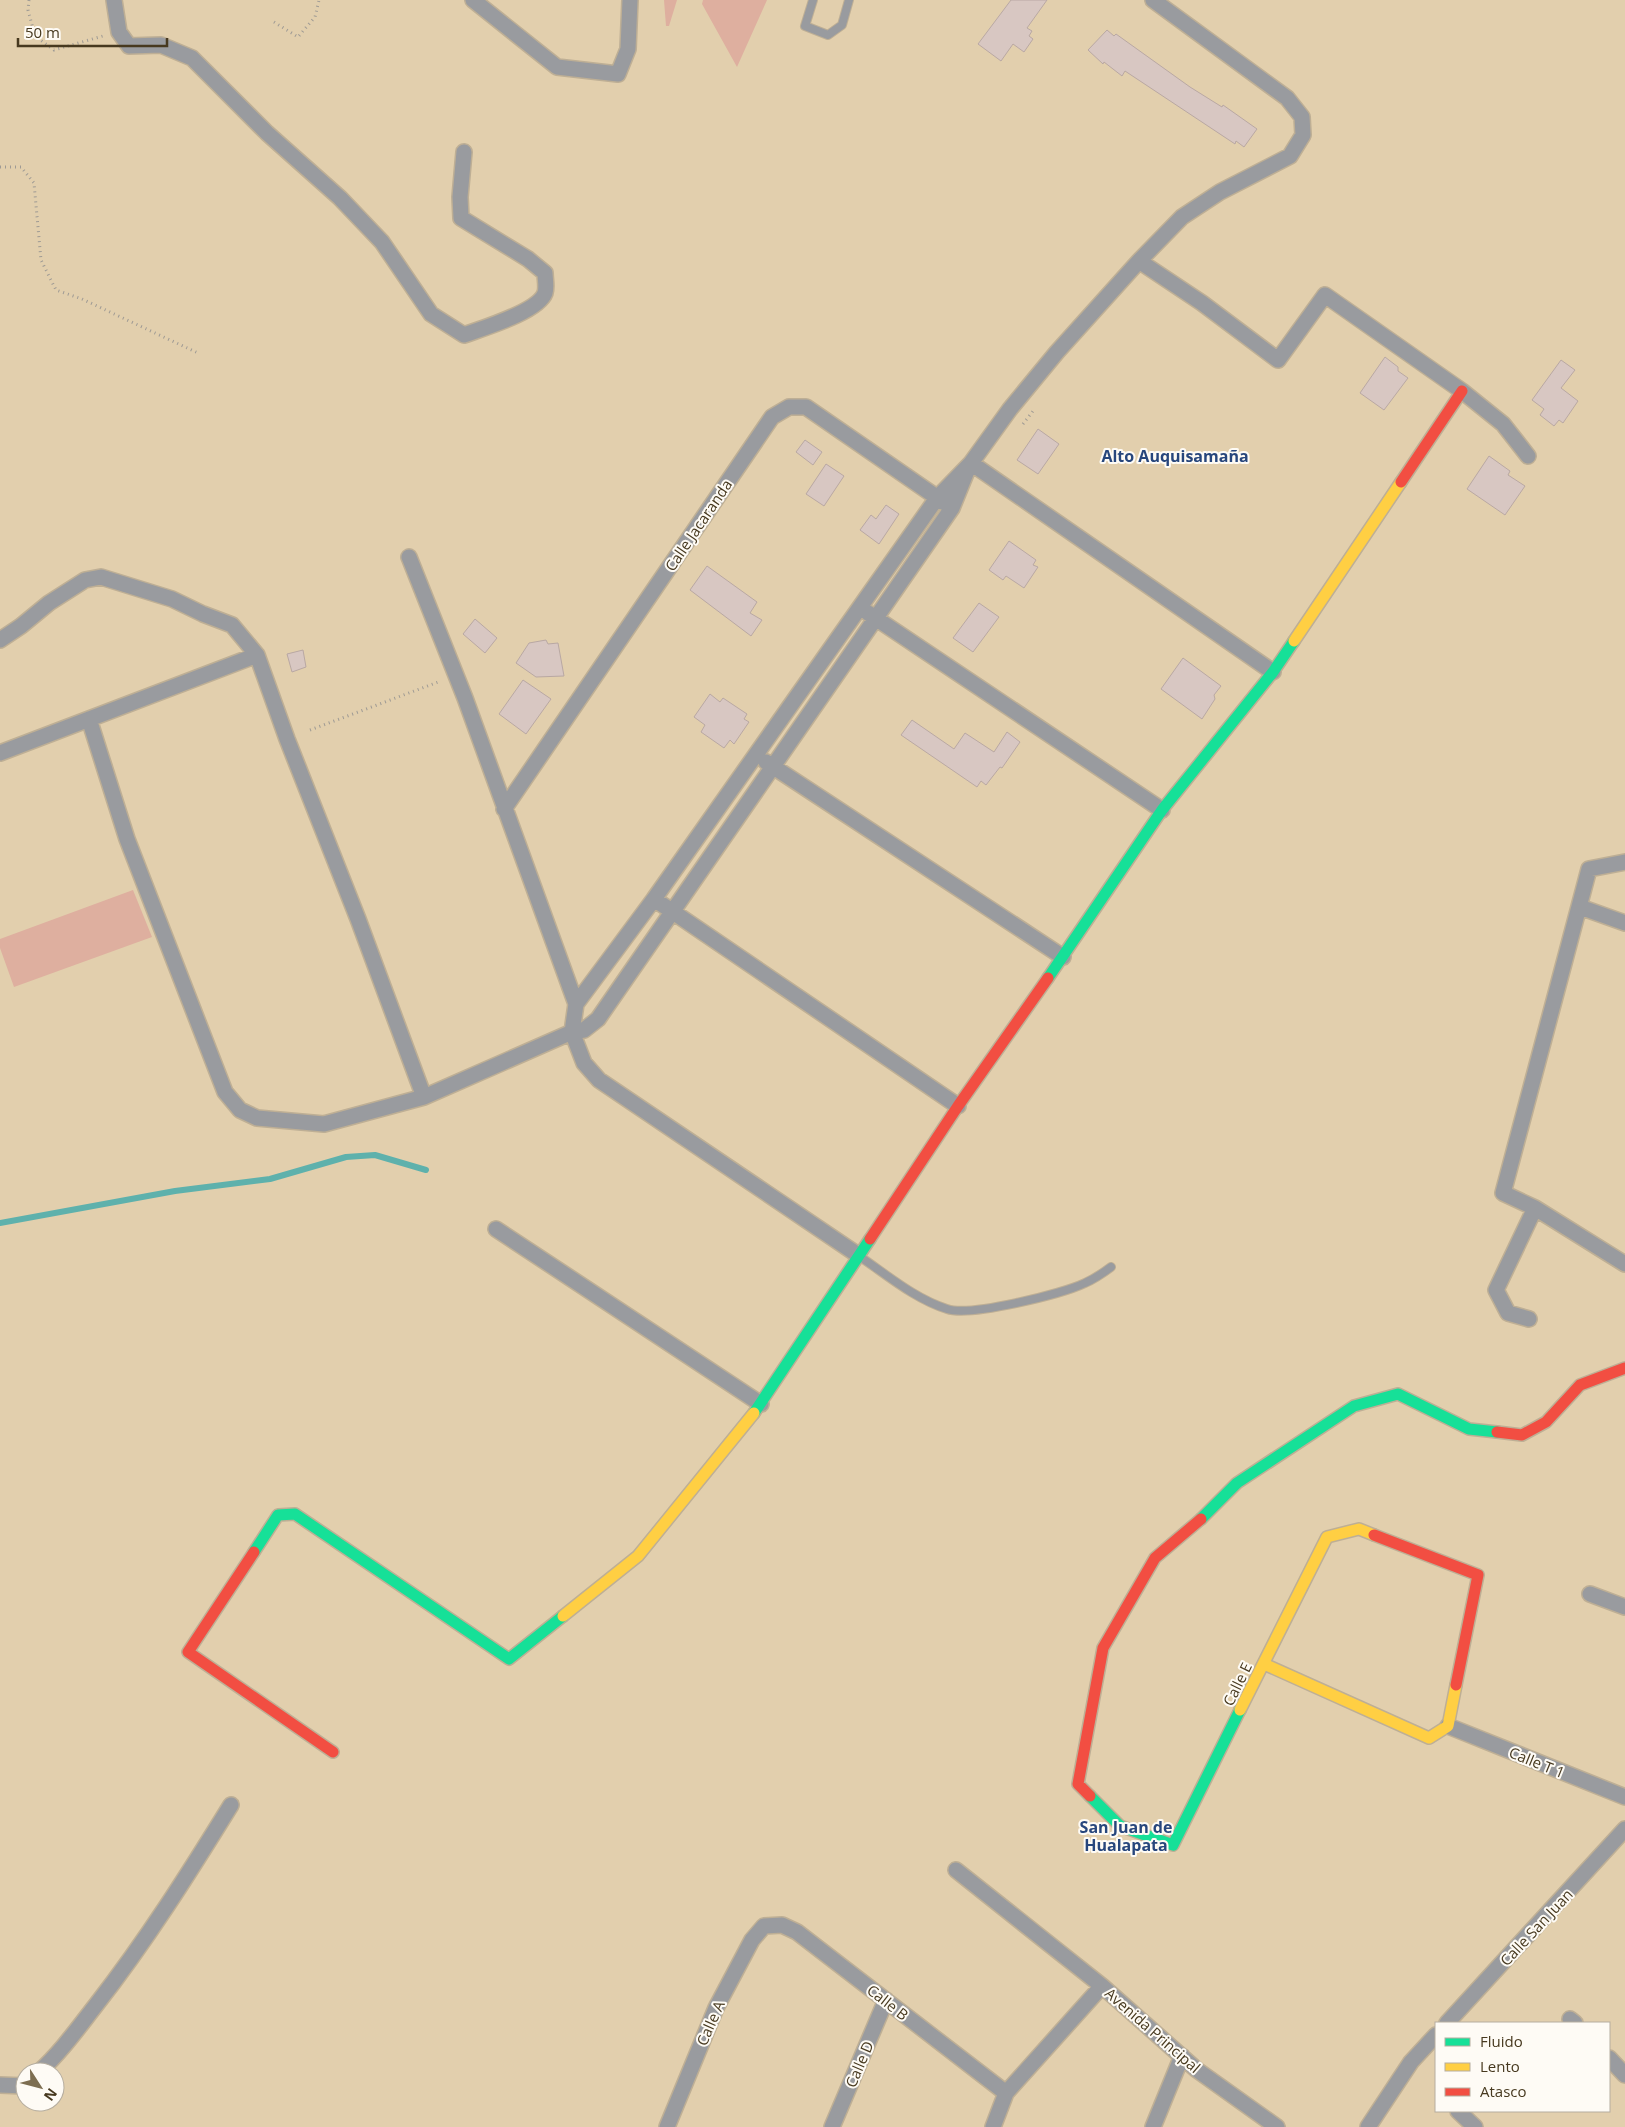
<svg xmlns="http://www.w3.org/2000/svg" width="1625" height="2127" font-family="'Open Sans',sans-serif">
  <rect width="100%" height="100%" fill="#e2cfad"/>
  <path fill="#deaf9f" d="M 664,0 L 677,0 L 669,26 L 666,26 Z
    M 703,0 L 767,0 L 737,67 L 702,4 Z
    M 133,890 L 152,937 L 14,987 L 0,948 L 0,939 Z"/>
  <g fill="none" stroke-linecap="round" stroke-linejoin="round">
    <path stroke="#5eb1ac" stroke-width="6" d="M 0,1223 L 175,1191 L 270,1179 L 346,1157 L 375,1155 L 426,1170"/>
  </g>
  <path fill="#d8c7c2" stroke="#b9a8a3" d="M 1011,0 L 1047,0 L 1027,28 L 1032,31 L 1029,36 L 1033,39 L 1024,52 L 1013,44 L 1001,61 L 978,44 Z
    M 1107,30 L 1114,36 L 1116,34 L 1190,87 L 1222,107 L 1223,105 L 1257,129 L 1244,147 L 1236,141 L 1235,144 L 1125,71 L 1122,76 L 1104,62 L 1103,64 L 1088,50 Z
    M 1385,357 L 1398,367 L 1398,371 L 1408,378 L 1384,410 L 1360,393 Z
    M 1561,360 L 1575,370 L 1561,388 L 1578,401 L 1563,423 L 1559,420 L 1554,426 L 1540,415 L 1544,409 L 1532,400 Z
    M 1038,429 L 1059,444 L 1038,474 L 1017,460 Z
    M 805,440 L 822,452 L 813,465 L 796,452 Z
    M 1489,456 L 1510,471 L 1508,475 L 1525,486 L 1505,515 L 1467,489 Z
    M 826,464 L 844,476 L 824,506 L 806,494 Z
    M 886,505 L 899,514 L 879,544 L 860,530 L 871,515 L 876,519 Z
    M 1009,541 L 1036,560 L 1033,565 L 1038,567 L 1024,588 L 1006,576 L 1003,580 L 989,570 Z
    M 707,566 L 757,602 L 750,613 L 762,620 L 751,636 L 690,590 Z
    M 979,603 L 999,617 L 973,652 L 953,638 Z
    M 475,619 L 497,638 L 485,653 L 463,634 Z
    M 546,640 L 548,644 L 558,643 L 564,676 L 536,677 L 516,663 L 529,643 Z
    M 303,650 L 306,667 L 292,672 L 287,654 Z
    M 1183,658 L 1221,686 L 1214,695 L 1215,699 L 1202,719 L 1161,689 Z
    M 523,680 L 551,699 L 526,734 L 499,714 Z
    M 710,694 L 720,702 L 723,698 L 747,714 L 744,719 L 749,722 L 734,744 L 730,740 L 724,748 L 701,732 L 705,725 L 694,717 Z
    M 912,720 L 954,749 L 965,733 L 994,752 L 1007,732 L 1020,742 L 1002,768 L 1000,767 L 986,785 L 981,781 L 977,787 L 901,735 Z"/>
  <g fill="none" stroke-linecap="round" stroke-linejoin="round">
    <g stroke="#beaf95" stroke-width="10">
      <path id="lane" d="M 813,0 L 805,26 L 828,35 L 842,25 L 849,0
        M 859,1256 C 887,1275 915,1299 947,1309 C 970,1317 1062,1294 1085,1283 C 1094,1279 1103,1273 1111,1267"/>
    </g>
    <g stroke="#beaf95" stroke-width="18">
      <path id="street" d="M 114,0 L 119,32 L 129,46 L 161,45 L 192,58 L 267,133 L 340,198 L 382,242 L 431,314 L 464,335 C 483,328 538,312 545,293 C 547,287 545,279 545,273 L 528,259 L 461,218 L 460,197 L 464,152
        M 473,0 L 557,67 L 618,74 L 628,49 L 630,0
        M 1139,261 L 1202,303 L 1278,360 L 1325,295 L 1462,391 L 1503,424 L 1528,456
        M 971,463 L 1273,672
        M 409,557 L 465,698 L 576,1004
        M 868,613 L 1162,810
        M 0,640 L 21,626 L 49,603 L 85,580 L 101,577 L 172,599 L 203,614 L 232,625 L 257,655 L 287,739 L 358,919 L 424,1097
        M 89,719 L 127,839 L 225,1092 L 240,1110 L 257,1118 L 324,1124 L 424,1097 L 572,1032 L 584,1030 L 598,1019 L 952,508 L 967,471
        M 0,753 L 257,655
        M 766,762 L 1063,957
        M 504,809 L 772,417 L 789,407 L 806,407 L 945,503
        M 1625,862 L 1589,869 L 1503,1193 L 1535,1208 L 1625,1264
        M 654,899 L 958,1106
        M 1580,907 L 1625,923
        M 496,1229 L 761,1404
        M 858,1255 L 599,1080 L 584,1063 L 572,1032 L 576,1004 L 654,899 L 937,498 L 971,463 L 1010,409 L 1057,352 L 1139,261 L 1182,217 L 1220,192 L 1290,156 L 1303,135 L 1302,117 L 1287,98 L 1153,0
        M 1529,1319 L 1508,1313 L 1496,1290 L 1535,1208
        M 1590,1594 L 1625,1607
        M 1448,1726 L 1625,1797
        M 956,1870 L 1102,1986
        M 1570,2019 L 1575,2023
        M 1447,2023 L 1625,1829
        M 1609,2058 L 1625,2075
        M 39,2072 C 61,2052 78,2028 96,2005 C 146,1941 189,1873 231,1805
        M 0,2085 L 25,2086
        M 1458,2111 L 1475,2127
        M 667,2127 L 716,2008 L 752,1940 L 764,1926 L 782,1925 L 797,1932 L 1006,2093
        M 832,2127 L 886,2000
        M 993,2127 L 1006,2093 L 1102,1986 L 1197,2070 L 1277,2127
        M 1153,2127 L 1182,2056
        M 1368,2127 L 1411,2062 L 1436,2035"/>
    </g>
    <g stroke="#beaf95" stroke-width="14">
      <path id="fast" d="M 1048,978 L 1162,810 L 1273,672 L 1294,641
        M 754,1413 L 870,1239
        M 1201,1519 L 1237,1483 L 1354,1406 L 1398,1394 L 1469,1429 L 1497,1432
        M 254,1552 L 278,1515 L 295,1514 L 509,1659 L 563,1616
        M 1090,1796 L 1120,1826 L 1173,1845 L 1240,1710"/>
    </g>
    <g stroke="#beaf95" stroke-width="14">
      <path id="slow" d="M 1294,641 L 1401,482
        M 563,1616 L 638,1556 L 754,1413
        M 1264,1664 L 1429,1738 L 1448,1726 L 1456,1685
        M 1240,1710 L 1327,1537 L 1359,1529 L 1374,1535"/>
    </g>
    <g stroke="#beaf95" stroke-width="14">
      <path id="jam" d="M 1401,482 L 1462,391
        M 870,1239 L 958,1106 L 1048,978
        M 1497,1432 L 1522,1435 L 1546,1422 L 1580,1385 L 1625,1368
        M 1374,1535 L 1478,1575 L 1456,1685
        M 254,1552 L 188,1652 L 333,1752
        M 1090,1796 L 1078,1784 L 1103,1648 L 1155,1558 L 1201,1519"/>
    </g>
    <path stroke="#9e9a94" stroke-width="3" stroke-dasharray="1 4" stroke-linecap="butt" d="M 29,0 L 28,10 L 35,36 L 54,50 L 103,36
      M 274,22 L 298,37 L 315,17 L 319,0
      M 0,167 L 21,167 L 34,183 L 41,260 L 56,290 L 82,299 L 198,353
      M 1023,424 L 1033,411
      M 310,730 L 441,681"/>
    <use href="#lane" stroke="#999b9f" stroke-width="8"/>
    <use href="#street" stroke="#999b9f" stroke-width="15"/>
    <use href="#fast" stroke="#16e098" stroke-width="11"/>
    <use href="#slow" stroke="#ffcf43" stroke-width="11"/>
    <use href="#jam" stroke="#f24e42" stroke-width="11"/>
  </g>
  <g text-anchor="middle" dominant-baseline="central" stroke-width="4" stroke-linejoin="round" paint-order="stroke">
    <g font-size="15" fill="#47391f" stroke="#fefbf5">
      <text transform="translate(698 525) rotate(-56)">Calle Jacaranda</text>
      <text transform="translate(1237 1684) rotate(-64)">Calle E</text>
      <text transform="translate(1537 1762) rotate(22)">Calle T 1</text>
      <text transform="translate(1536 1927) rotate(-47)">Calle San Juan</text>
      <text transform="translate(888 2002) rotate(38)">Calle B</text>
      <text transform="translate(710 2023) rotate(-66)">Calle A</text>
      <text transform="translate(1153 2030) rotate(41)">Avenida Principal</text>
      <text transform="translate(859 2064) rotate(-67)">Calle D</text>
    </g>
    <g font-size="16" font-weight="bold" fill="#27467c" stroke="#fefbf5">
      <text x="1175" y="456">Alto Auquisamaña</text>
      <text x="1126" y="1827">San Juan de<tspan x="1126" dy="18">Hualapata</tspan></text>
    </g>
  </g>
  <rect x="1435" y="2022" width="175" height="90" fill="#fefbf5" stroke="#b5ad9f"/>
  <rect x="1445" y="2038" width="25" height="8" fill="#16e098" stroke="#b5ad9f"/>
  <text x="1480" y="2047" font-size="15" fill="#47391f">Fluido</text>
  <rect x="1445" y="2063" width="25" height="8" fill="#ffcf43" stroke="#b5ad9f"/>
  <text x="1480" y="2072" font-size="15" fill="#47391f">Lento</text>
  <rect x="1445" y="2088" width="25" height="8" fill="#f24e42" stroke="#b5ad9f"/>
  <text x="1480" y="2097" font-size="15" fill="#47391f">Atasco</text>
  <g transform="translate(40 2087) rotate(126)"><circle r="24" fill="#fefbf5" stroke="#b5ad9f"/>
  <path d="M0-4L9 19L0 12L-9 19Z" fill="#7d6e51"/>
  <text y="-8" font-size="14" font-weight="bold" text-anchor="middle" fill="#47391f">N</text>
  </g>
  <path d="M18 38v8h149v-8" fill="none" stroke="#47391f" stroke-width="2.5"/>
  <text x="25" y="38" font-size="15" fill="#47391f" stroke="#fefbf5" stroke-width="4" paint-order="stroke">50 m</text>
</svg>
